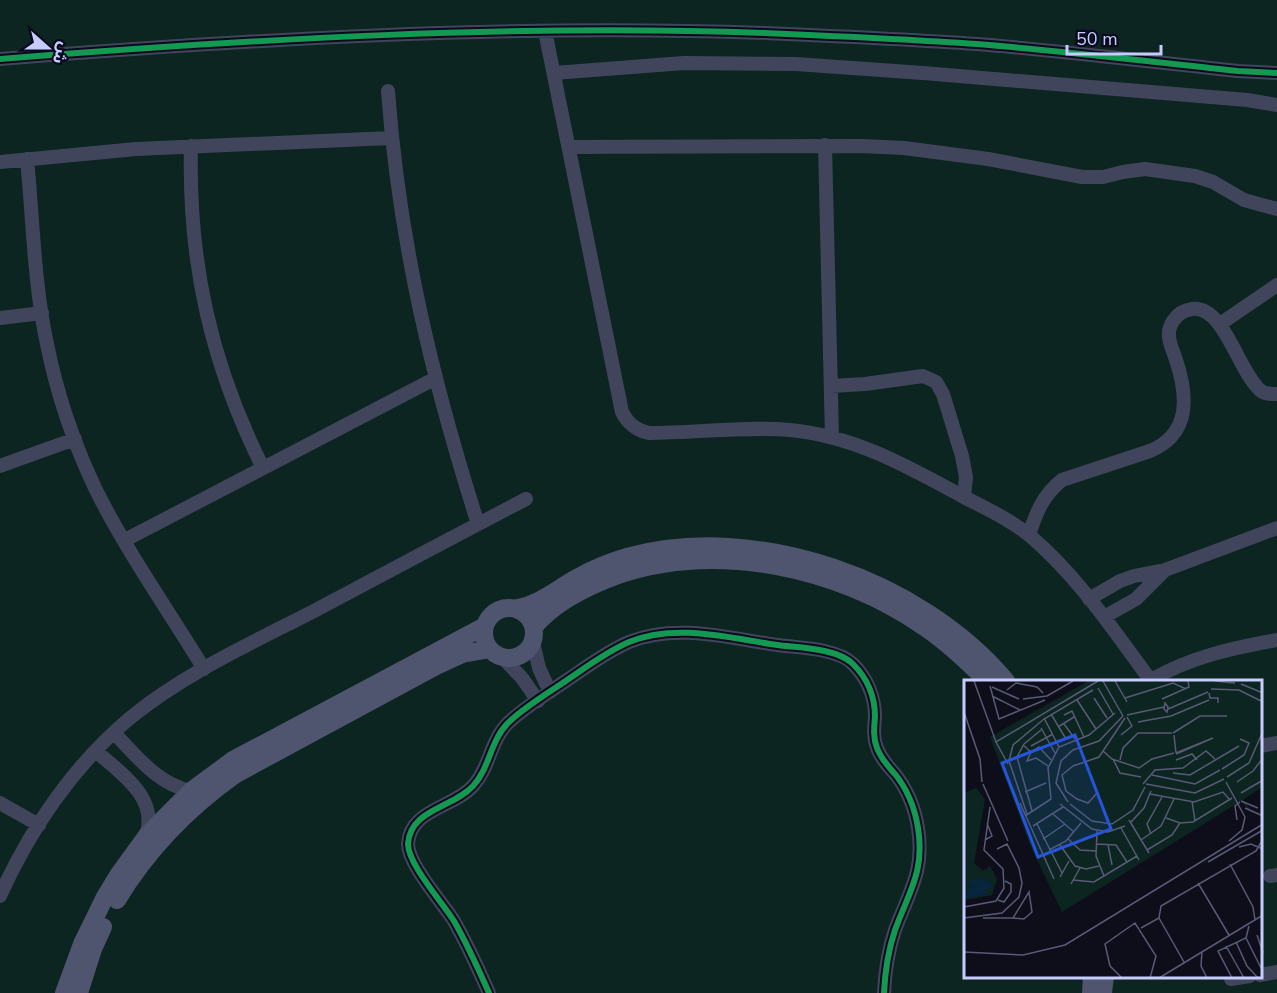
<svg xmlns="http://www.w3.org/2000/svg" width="1277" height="993" font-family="'Nunito Sans','Noto Sans Arabic',sans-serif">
  <rect width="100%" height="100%" fill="#0e0e1a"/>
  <path fill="#0c2521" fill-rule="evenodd" d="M 0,0 L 1277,0 L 1277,993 L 0,993 ZM 965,681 L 1260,681 L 1260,976 L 965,976 Z"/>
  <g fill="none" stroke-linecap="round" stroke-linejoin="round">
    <path stroke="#41455c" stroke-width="14" d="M 545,31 L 622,412 C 628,424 636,430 649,433 C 696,433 743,426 790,430 C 854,436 907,466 962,496 C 985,508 1009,519 1029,535 C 1077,575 1114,631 1151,681
      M 0,59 C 254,39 511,24 766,33 C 836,36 907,39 977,44 C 1064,51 1151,62 1238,71 L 1277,73
      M 554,73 L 684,63 L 796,64 L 923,73 L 1247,100 L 1277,105
      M 388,91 C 399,242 432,379 478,524
      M 825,145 L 832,437
      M 191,146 C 188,262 211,364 263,468
      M 569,147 L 862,146 L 904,148 L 988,159 L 1082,177 L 1103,177 L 1123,172 L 1145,169 L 1195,176 L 1213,182 L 1244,200 L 1277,209
      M 27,159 C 33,220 34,284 47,344 C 57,394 74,444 96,490 C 127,552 168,610 204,669
      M 0,162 L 136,149 L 391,138
      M 0,318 L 42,313
      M 1220,324 L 1277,285
      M 831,386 L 865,384 L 923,376 L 936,382 L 943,394 L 962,456 L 966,477 L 964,497
      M 0,466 L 75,439
      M 1029,535 C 1036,513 1043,495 1062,480 L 1150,451 C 1191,434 1188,396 1176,360 C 1172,347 1164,335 1173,321 C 1177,315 1184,310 1192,309 C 1224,305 1238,371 1260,390 C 1264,394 1271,394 1277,394
      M 125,540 L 436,378
      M 1089,599 L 1120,581 L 1134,576 L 1165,570 L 1277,528
      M 1104,617 L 1136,599 L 1165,570
      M 533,642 L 539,668 L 550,692
      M 503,658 L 522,678 L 538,701
      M 1151,680 C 1190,657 1233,648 1277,640
      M 114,733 C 137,756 157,784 191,791
      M 1260,746 L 1277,743
      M 96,751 C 121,774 159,797 146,836
      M 0,803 L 39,825
      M 1270,876 L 1277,875
      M 0,896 C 30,829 74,765 130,718 C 185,673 252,643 314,611 C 385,573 455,536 526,499
      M 1260,975 L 1277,972
      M 1231,979 L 1250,976
      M 489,993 C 478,968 467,944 454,921 C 442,902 408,864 408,844 C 410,809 453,808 473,786 C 490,768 490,740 509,722 C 527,705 550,692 570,678 C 589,665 608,651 629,642 C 676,623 728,638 777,645 C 799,648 837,648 853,664 C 867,678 875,697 875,717 C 874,728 873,738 877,748 C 881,759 888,766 895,774 C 907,789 915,809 918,828 C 925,871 909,892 895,930 C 888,951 885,971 884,993"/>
    <path stroke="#4f546f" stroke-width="18" d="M484 633a25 25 0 1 1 50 0a25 25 0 1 1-50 0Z
      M 517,608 C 540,604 557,589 577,578 C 593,569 610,562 627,557 C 755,521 922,580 1006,681
      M 534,627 C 554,602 588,586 618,575 C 719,541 839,568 926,628 C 948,643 968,662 987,681
      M 117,900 C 148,849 188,808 236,774 L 436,666 L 462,654 L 490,649
      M 64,993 L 82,944 L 105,897 L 119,874 L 148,834 L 191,791 L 233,760 L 485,626
      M 79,993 L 93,949 L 103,927
      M 1091,993 L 1092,976
      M 1103,993 L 1105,976"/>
    <g stroke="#0a0a1e" stroke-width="10">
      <path id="cycleway" d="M 0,59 C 254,39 511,24 766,33 C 836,36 907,39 977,44 C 1064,51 1151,62 1238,71 L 1277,73
        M 489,993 C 478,968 467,944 454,921 C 442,902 408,864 408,844 C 410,809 453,808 473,786 C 490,768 490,740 509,722 C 527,705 550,692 570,678 C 589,665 608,651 629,642 C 676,623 728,638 777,645 C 799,648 837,648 853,664 C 867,678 875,697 875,717 C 874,728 873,738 877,748 C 881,759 888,766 895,774 C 907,789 915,809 918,828 C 925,871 909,892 895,930 C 888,951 885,971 884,993"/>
    </g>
    <use href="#cycleway" stroke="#139951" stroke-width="6"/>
  </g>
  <g transform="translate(964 680)">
    <rect width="298" height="298" fill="#0e0e1a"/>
    <path d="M 124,1 L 298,1 L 298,107 L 279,120 L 287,130 L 298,135 L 287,132 L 277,121 L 98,232 L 66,165 L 26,57 ZM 12,108 L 21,119 L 10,183 L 19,191 L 26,186 L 33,199 L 28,215 L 0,220 L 0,113 Z" fill="#0c2521"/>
    <path d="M 11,197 L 27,202 L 28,207 L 20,210 L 26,213 L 0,219 L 4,208 L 16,207 L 3,204 Z" fill="#07263d"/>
    <path fill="none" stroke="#585a76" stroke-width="1.5" d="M 10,1 L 32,62 L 134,1M 139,1 L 159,36M 151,1 L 163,22M 251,1 L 271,3M 277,4 L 299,13M 26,6 L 35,39 L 81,20M 28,7 L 55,19M 134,8 L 149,34M 247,9 L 275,10 L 299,22M 43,10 L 52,3 L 73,7 L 79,13M 245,13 L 246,18 L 254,18 L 254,23M 28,16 L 56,30M 130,18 L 143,38M 161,18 L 209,3 L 222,9M 59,19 L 83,16 L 109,1M 198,19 L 225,7 L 224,1M 113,20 L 132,49M 201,23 L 204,27 L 203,32 L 200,29 ZM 204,29 L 244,12M 0,32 L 16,79 L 18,102M 87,34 L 102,59M 100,35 L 108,31 L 120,57M 163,35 L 200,27M 80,38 L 95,67M 174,42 L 207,36 L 245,20M 100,44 L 111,59M 94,47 L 110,37M 77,48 L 91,73M 209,53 L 236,36 L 263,36M 157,55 L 168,46 L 163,37M 210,55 L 212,73M 32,62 L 44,84M 59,65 L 67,72 L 63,81 L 72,78 L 84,86M 67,66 L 89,54M 139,71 L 148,79 L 175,88 L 188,79 L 210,73M 67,72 L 75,67 L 87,80M 212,73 L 249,58 L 212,74M 149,79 L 156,93 L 177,97M 156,80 L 159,68 L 174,53 L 208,53M 212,80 L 228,74 L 233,80M 258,89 L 280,75 L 285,63 L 276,59M 209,93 L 226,95 L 275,66M 188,95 L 231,104 L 256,90M 263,97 L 285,83 L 299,51M 262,102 L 281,137 L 278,150 L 265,161M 273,102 L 289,91 L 299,78M 19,104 L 44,161M 179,104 L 191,90 L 219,88 L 242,71 L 251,79M 182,104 L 231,113 L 260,99M 61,112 L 82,103M 134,112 L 124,123 L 113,119 L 102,111 L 98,95 L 109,86 L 135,77 L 161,38M 277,113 L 299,100M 186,114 L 230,122 L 259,112 L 266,120M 228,121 L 231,141M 277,121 L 294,128M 104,122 L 92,103 L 97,81 L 109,70 L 135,61 L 159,36M 56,123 L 90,199M 96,124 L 128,149 L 144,152 L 161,146M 106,124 L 128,141 L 148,144 L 169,130 L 181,107M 281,128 L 299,136M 68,131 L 53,77 L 60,64 L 77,50M 63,134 L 45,81 L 49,65 L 80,39 L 129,10M 89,134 L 110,152M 61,136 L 87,119 L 84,88 L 95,67 L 125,55 L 151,33M 202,138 L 216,143 L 229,142 L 268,118M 165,140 L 185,173M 273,140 L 271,126 L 276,122M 167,142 L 180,128 L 187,111M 73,144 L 98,193M 69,146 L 99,127M 157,148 L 175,180M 133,151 L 132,176 L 140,196M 187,154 L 183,144 L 198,117M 79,159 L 101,144M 104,159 L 116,170 L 132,171M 21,160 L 28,156 L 23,143M 177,160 L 197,146 L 210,119M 132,164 L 152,165 L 163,182M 96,165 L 111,186 L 122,189 L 135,186M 144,165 L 148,185M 275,167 L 287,164 L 299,169M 85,170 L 102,161 L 117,143M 183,170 L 208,155 L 216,143M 244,182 L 299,150M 266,184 L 289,227 L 291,240M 96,197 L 105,181M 109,200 L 130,202 L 173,176M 234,203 L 265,255M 107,204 L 116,188M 65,212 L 68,232 L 60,239 L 49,238 ZM 34,220 L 40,222 L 47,212 L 47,204 L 41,201M 0,227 L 32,221 L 40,208 L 39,189 L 20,170 L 26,127M 0,238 L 38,233 L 55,217 L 58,203 L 55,188 L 43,164 L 33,169M 19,238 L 49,238M 195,238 L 220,282M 177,248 L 195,238 L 197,226 L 292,171 L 299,159M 293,255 L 299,273M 282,258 L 297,288M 272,262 L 283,286 L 294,298M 262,266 L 280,298M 238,271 L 237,286 L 243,298M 0,272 L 59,275 L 101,265 L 299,144M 158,298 L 146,286 L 141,264 L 171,243 L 192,276 L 186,298M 195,298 L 299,235M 268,298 L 254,271 L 282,258 L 285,246"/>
    <path fill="#2654da" fill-opacity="0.15" stroke="#2654da" stroke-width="3" d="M 111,55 L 147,149 L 74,177 L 38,83 Z"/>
    <rect width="298" height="298" fill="none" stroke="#c7ccff" stroke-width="3"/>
  </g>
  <g transform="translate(48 48) rotate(111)" stroke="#0a0a1e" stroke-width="4.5" paint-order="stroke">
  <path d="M0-4.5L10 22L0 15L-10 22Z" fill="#c7ccff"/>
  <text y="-9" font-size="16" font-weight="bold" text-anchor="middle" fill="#c7ccff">ش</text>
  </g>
  <path d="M1067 45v9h94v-9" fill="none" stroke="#c7ccff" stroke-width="3"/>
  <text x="1076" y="45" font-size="18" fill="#c7ccff" stroke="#0a0a1e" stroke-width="4.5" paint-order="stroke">50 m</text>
</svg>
